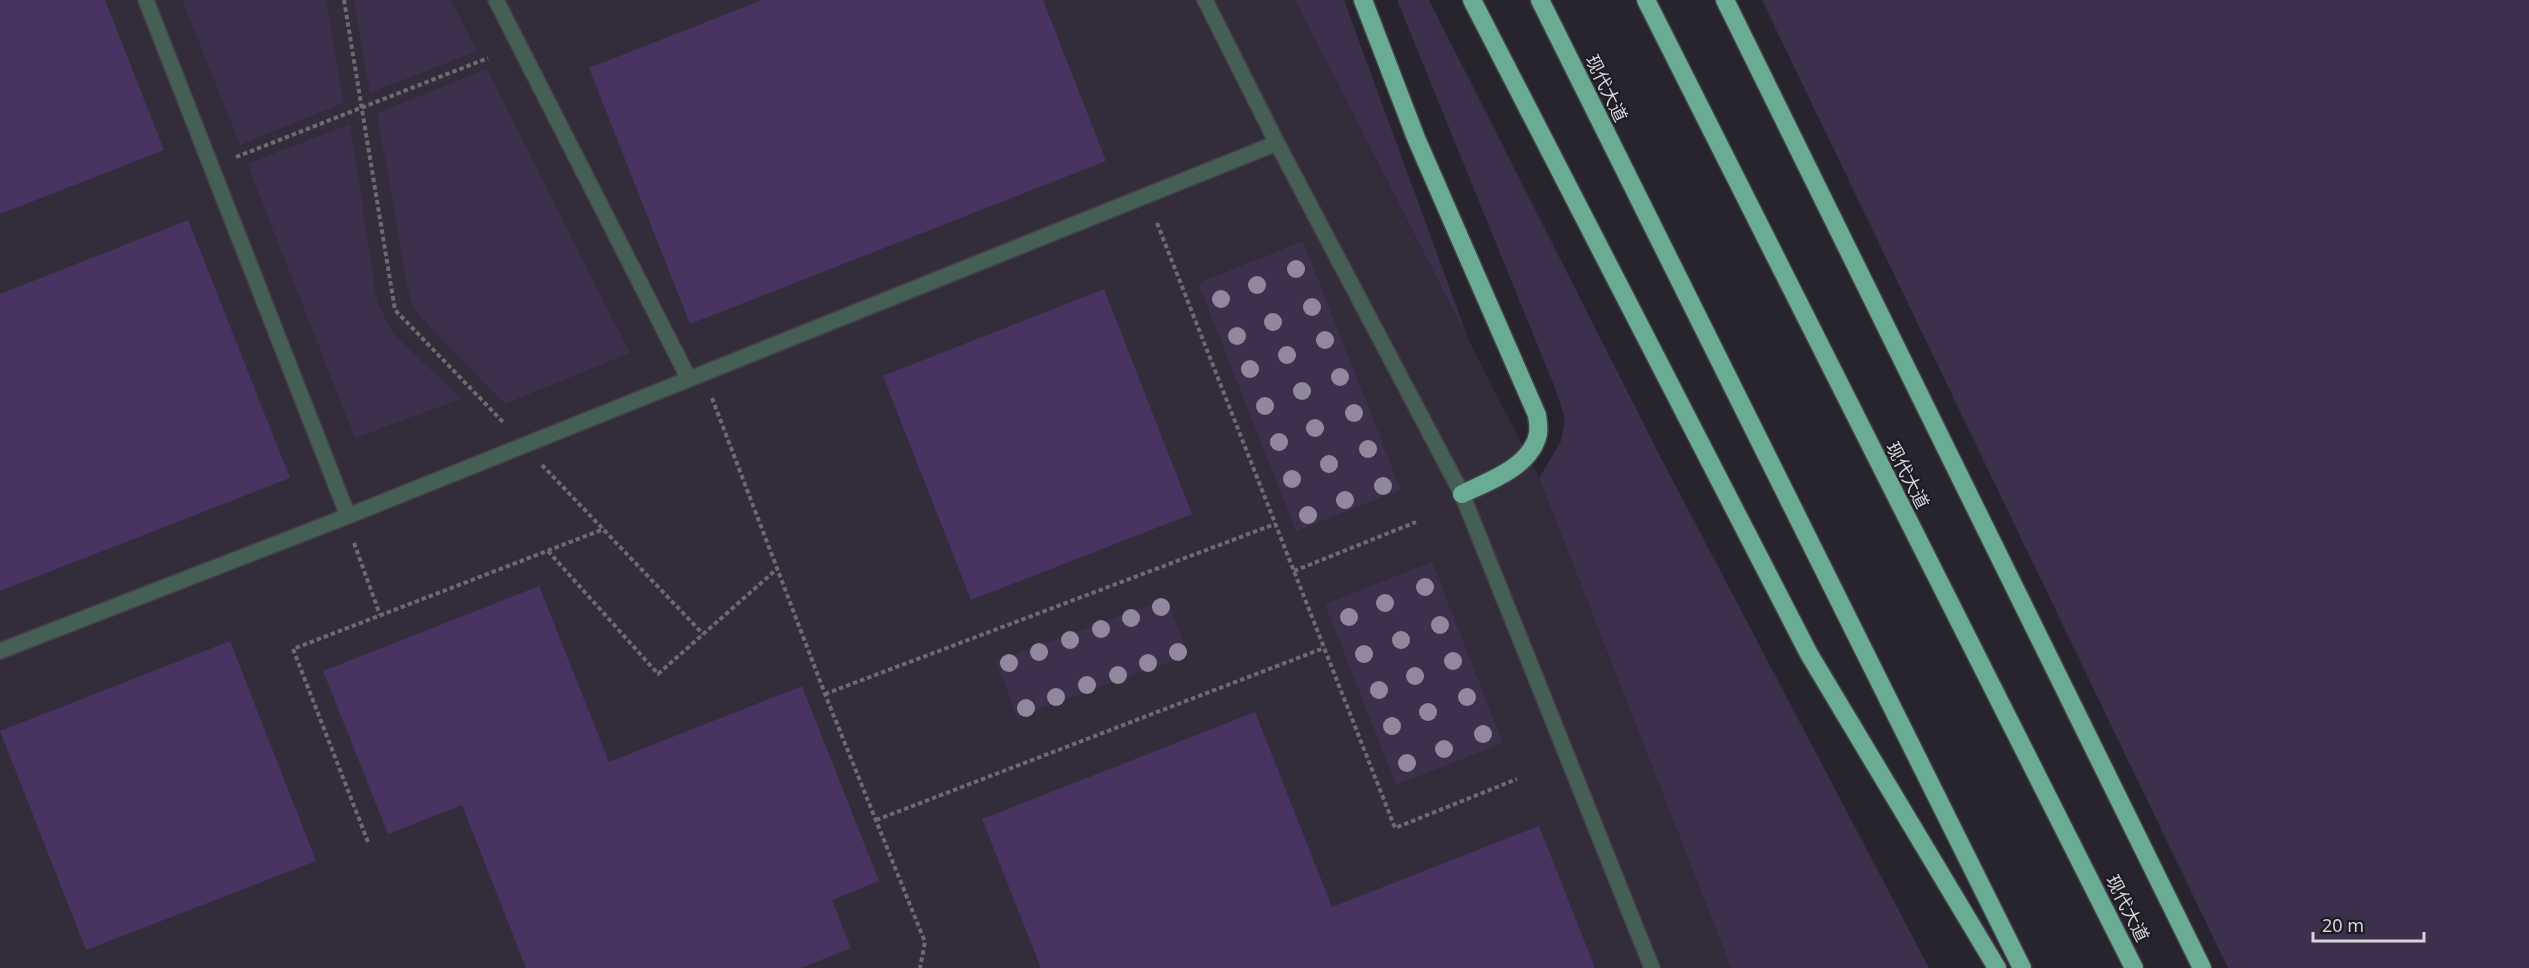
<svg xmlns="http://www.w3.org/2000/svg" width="2529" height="968" font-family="'Noto Sans','Noto Sans SC',sans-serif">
  <rect width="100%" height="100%" fill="#28242d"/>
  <path fill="#322c3b" d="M 0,0 L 1295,0 L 1539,478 L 1731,968 L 0,968 Z"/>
  <path fill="#3c304c" d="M 182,0 L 326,0 L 344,103 L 240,145 Z
    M 354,0 L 451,0 L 477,51 L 370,93 Z
    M 1295,0 L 1344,0 L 1469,341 Z
    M 1397,0 L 1429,0 L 1661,458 L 1929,968 L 1731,968 L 1539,478 L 1561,441 L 1565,418 L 1555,388 Z
    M 1762,0 L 2529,0 L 2529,968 L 2228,968 Z
    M 487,69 L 630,353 L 505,404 L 428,325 L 418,313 L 410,300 L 377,113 Z
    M 350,124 L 377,302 L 392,332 L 461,399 L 355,438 L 247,164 Z
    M 1303,241 L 1401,490 L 1296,531 L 1198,283 Z
    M 1432,562 L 1503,743 L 1396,785 L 1325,604 Z
    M 1167,599 L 1188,655 L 1017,717 L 996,661 Z"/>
  <path fill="#493461" d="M 0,0 L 105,0 L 164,150 L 0,214 Z
    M 762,0 L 1043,0 L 1106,161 L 690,324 L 589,68 Z
    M 188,220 L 290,478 L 0,591 L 0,294 Z
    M 1104,289 L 1192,514 L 971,600 L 883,376 Z
    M 539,586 L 609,762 L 802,686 L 879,881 L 832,900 L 851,948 L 801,968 L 526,968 L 462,805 L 388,834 L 323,671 Z
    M 230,641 L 316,861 L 86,950 L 0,731 Z
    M 1255,712 L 1332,907 L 1539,826 L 1595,968 L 1041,968 L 982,819 Z"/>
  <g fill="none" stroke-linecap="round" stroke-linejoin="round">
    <g stroke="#444049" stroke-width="18">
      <path id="minor" d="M 146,0 L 348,516
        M 496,0 L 689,379
        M 1205,0 L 1277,143 L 1462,494 L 1652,968
        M 0,651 L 348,516 L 1277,143"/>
    </g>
    <g stroke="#444049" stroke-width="21">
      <path id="highway" d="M 1363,0 L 1416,138 L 1537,415 C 1538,421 1539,428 1538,434 C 1531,467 1489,481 1462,494
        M 1472,0 L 1809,654 L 1997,968
        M 1540,0 L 2022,968
        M 1646,0 L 2134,968
        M 1725,0 L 2202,968"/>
    </g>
    <path stroke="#6d6a71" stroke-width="4" stroke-dasharray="4.5 3" stroke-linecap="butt" d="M 344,0 L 395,310 L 503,422
      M 236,157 L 488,58
      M 1157,223 L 1395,828 L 1517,779
      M 712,398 L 825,694 L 925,942 L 920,968
      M 542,465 L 703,634
      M 354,543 L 380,615
      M 548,551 L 658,674 L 778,568
      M 1294,571 L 1416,522
      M 825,694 L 1275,524
      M 876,820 L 1324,648
      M 368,842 L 293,649 L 604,529"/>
    <use href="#minor" stroke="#455f54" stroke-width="15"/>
    <use href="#highway" stroke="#69ac93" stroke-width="18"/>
  </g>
  <g fill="#91889d">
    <circle cx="1296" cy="269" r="9"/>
    <circle cx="1257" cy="285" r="9"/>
    <circle cx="1221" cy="299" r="9"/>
    <circle cx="1312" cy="307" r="9"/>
    <circle cx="1273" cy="322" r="9"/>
    <circle cx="1237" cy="336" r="9"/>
    <circle cx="1325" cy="340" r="9"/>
    <circle cx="1287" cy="355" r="9"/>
    <circle cx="1250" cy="369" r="9"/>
    <circle cx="1340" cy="377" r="9"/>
    <circle cx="1302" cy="391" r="9"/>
    <circle cx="1265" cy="406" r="9"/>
    <circle cx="1354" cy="413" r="9"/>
    <circle cx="1315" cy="428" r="9"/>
    <circle cx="1279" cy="442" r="9"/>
    <circle cx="1368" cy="449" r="9"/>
    <circle cx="1329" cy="464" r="9"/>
    <circle cx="1292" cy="479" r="9"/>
    <circle cx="1383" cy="486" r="9"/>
    <circle cx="1345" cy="500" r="9"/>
    <circle cx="1308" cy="515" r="9"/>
    <circle cx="1425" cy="587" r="9"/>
    <circle cx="1385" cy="603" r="9"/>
    <circle cx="1161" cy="607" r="9"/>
    <circle cx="1349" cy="617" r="9"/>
    <circle cx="1131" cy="618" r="9"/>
    <circle cx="1440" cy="625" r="9"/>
    <circle cx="1101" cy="629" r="9"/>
    <circle cx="1070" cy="640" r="9"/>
    <circle cx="1401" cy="640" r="9"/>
    <circle cx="1039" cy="652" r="9"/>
    <circle cx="1178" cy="652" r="9"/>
    <circle cx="1364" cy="654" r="9"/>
    <circle cx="1453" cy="661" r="9"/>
    <circle cx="1009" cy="663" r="9"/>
    <circle cx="1148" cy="663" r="9"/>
    <circle cx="1118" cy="675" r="9"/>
    <circle cx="1415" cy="676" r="9"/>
    <circle cx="1087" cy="685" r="9"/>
    <circle cx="1379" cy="690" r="9"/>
    <circle cx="1056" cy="697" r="9"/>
    <circle cx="1467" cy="697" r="9"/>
    <circle cx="1026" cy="708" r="9"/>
    <circle cx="1428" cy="712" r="9"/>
    <circle cx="1392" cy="726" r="9"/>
    <circle cx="1483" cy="734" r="9"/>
    <circle cx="1444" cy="749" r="9"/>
    <circle cx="1407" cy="763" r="9"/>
  </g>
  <g text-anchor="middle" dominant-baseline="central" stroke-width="4.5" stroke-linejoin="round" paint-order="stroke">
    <g font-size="18" fill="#d6d4da" stroke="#1e1b23">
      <text transform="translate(1607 88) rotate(64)">现代大道</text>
      <text transform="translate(1908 475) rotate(63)">现代大道</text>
      <text transform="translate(2128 908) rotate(63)">现代大道</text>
    </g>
  </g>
  <path d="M2313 932v9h111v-9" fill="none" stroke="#d6d4da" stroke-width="3"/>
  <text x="2322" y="932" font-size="18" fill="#d6d4da" stroke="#1e1b23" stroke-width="4.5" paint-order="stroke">20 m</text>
</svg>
